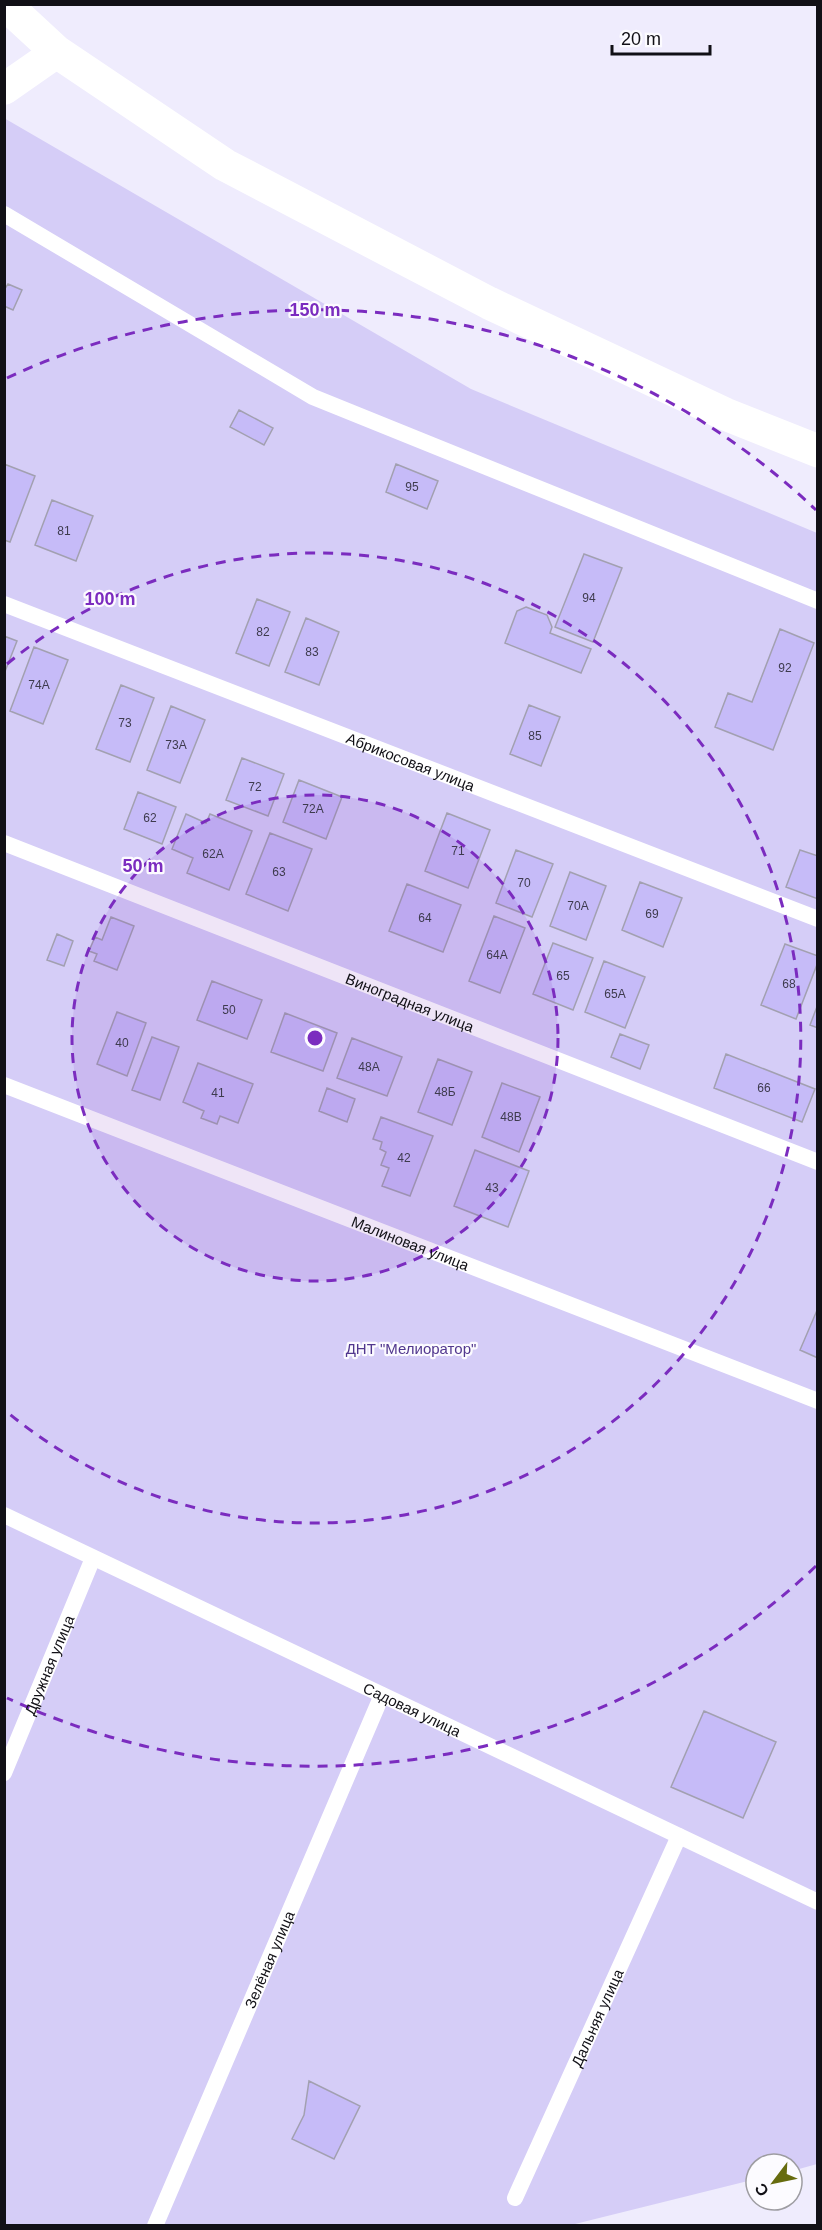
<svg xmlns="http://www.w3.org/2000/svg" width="822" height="2230" font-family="Helvetica,sans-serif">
  <rect width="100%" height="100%" fill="#efecfd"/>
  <path fill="#d5cdf7" d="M 4,118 L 471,389 L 817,533 L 817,2164 L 792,2171 L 792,2164 L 756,2164 L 756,2179 L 571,2225 L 5,2225 Z"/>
  <path fill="#c6bbf8" stroke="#a2a0b0" stroke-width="1.5" d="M 8,284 L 22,290 L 13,310 L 4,306 L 4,290 Z
    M 239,410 L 273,428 L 264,445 L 230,427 Z
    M 4,464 L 35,476 L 10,542 L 4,540 Z
    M 396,464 L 438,481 L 427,509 L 386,492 Z
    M 52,500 L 93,516 L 76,561 L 35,545 Z
    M 584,554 L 622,568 L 593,642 L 555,627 Z
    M 257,599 L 290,612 L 269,666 L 236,653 Z
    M 526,607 L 547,615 L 552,627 L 550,633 L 591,649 L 581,673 L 505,643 L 517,611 Z
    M 306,618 L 339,632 L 319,685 L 285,672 Z
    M 780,629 L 814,643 L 773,750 L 715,727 L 728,693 L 752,702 Z
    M 4,636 L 17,641 L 4,674 Z
    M 34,647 L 68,660 L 43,724 L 10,711 Z
    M 121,685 L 154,698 L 130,762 L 96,749 Z
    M 529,705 L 560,717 L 541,766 L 510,754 Z
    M 171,706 L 205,720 L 180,783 L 147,770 Z
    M 242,758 L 284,774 L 268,816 L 226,800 Z
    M 299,780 L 342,797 L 326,839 L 283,822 Z
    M 138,792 L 176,807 L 162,844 L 124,829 Z
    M 447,813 L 490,830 L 468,888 L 425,871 Z
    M 186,814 L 206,823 L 210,814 L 252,831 L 229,890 L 187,873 L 193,858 L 172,849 Z
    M 270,833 L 312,849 L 288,911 L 246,894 Z
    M 516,850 L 553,864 L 532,917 L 496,903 Z
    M 800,850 L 818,856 L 818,899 L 786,887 Z
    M 570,872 L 606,886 L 586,940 L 550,926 Z
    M 640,882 L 682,898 L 663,947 L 622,930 Z
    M 407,884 L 461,905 L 443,952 L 389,931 Z
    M 494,916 L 525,928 L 500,993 L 469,981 Z
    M 111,917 L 134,926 L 117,970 L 94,961 L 97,954 L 89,951 L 95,937 L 102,940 Z
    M 57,934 L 73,941 L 64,966 L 47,960 Z
    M 553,943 L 593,958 L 573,1010 L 533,994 Z
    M 785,944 L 818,956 L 818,962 L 796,1019 L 761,1005 Z
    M 604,961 L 645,977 L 625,1028 L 585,1012 Z
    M 212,981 L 262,1000 L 247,1039 L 197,1020 Z
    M 818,1004 L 818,1028 L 810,1025 Z
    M 117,1012 L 146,1023 L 127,1076 L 97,1064 Z
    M 285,1013 L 337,1033 L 323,1071 L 271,1052 Z
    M 620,1034 L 649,1045 L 640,1069 L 611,1057 Z
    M 152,1037 L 179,1047 L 160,1100 L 132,1090 Z
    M 352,1038 L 402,1057 L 387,1096 L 337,1078 Z
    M 726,1054 L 815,1089 L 802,1122 L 714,1088 Z
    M 438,1059 L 472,1072 L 452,1125 L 418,1112 Z
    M 198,1063 L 253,1084 L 238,1123 L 220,1116 L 217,1124 L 201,1118 L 204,1111 L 183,1102 Z
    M 502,1083 L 540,1097 L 519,1152 L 482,1137 Z
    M 327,1088 L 355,1099 L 347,1122 L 319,1111 Z
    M 381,1117 L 433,1136 L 410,1196 L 382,1186 L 389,1168 L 381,1165 L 386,1152 L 380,1149 L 382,1142 L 373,1139 Z
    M 475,1150 L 529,1171 L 508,1227 L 454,1206 Z
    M 818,1308 L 818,1358 L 800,1350 Z
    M 704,1711 L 776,1742 L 743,1818 L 671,1787 Z
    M 309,2081 L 360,2106 L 334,2159 L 292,2139 L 304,2115 Z"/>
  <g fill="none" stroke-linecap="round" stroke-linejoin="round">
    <g stroke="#fff" stroke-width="16">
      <path d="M 4,214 L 313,397 L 818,601"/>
      <path id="s1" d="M 4,604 L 818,919"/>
      <path id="s2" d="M 4,843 L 818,1162"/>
      <path id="s3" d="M 4,1085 L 818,1401"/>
      <path id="s4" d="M 4,1515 L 818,1902"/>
      <path id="s5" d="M 4,1773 L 93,1558"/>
      <path id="s6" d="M 515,2198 L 679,1836"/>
      <path id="s7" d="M 155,2226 L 382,1695"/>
    </g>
    <path stroke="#fff" stroke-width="32" d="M 4,89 L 57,52"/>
    <path stroke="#fff" stroke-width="33" d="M 5,4 L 57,52 L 225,165 L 489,303 L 725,414 L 818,451"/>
  </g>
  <circle cx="315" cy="1038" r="243" fill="#7b2cbf" fill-opacity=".12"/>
  <g fill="none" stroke="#7b2cbf" stroke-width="3" stroke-dasharray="10 8">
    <circle cx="315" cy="1038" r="243"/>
    <path d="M7 664A485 485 0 1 1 7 1412"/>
    <path d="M816 1566A728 728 0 0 1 7 1698M7 378A728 728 0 0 1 816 510"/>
  </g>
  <g text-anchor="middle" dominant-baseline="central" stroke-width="4.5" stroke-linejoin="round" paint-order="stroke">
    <g font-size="12" fill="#3e3b4e">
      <text x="412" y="487">95</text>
      <text x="64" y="531">81</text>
      <text x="589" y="598">94</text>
      <text x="263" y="632">82</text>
      <text x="312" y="652">83</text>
      <text x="785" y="668">92</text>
      <text x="39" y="685">74А</text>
      <text x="125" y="723">73</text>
      <text x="535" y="736">85</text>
      <text x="176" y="745">73А</text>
      <text x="255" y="787">72</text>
      <text x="313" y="809">72А</text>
      <text x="150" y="818">62</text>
      <text x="458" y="851">71</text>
      <text x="213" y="854">62А</text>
      <text x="279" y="872">63</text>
      <text x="524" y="883">70</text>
      <text x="578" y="906">70А</text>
      <text x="652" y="914">69</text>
      <text x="425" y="918">64</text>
      <text x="497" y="955">64А</text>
      <text x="563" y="976">65</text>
      <text x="789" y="984">68</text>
      <text x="615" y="994">65А</text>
      <text x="229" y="1010">50</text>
      <text x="122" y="1043">40</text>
      <text x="369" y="1067">48А</text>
      <text x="764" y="1088">66</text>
      <text x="445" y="1092">48Б</text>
      <text x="218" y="1093">41</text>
      <text x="511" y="1117">48В</text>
      <text x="404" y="1158">42</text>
      <text x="492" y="1188">43</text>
    </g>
    <g font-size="15" fill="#111016" stroke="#fcfbff">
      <text stroke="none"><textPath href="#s1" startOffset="436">Абрикосовая улица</textPath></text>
      <text stroke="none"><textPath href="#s2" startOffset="436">Виноградная улица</textPath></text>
      <text stroke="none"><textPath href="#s3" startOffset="436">Малиновая улица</textPath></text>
      <text stroke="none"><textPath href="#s5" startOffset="117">Дружная улица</textPath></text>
      <text stroke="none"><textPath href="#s4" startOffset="452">Садовая улица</textPath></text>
      <text stroke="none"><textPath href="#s7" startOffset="290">Зелёная улица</textPath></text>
      <text stroke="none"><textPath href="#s6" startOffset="198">Дальняя улица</textPath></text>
    </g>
    <g font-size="15" fill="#51378e" stroke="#fcfbff">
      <text x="411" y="1348">ДНТ "Мелиоратор"</text>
    </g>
  </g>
  <circle cx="315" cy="1038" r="9" fill="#7b2cbf" stroke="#fcfbff" stroke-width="3"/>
  <g font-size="18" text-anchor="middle" font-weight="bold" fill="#7b2cbf" stroke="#fcfbff" stroke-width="4.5" stroke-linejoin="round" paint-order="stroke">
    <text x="315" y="316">150 m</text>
    <text x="110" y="605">100 m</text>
    <text x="143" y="872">50 m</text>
  </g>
  <rect width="822" height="2230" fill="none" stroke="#111016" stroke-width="12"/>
  <g transform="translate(774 2182) rotate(238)"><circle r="28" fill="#fcfbff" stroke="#9e9da2" stroke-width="1.5"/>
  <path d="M0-4.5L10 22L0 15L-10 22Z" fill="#676c0f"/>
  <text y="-9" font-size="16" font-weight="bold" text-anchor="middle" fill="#111016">С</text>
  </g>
  <path d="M612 45v9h98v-9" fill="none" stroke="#111016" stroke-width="3"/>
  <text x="621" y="45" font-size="18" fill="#111016" stroke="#fcfbff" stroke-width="4.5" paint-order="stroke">20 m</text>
</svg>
